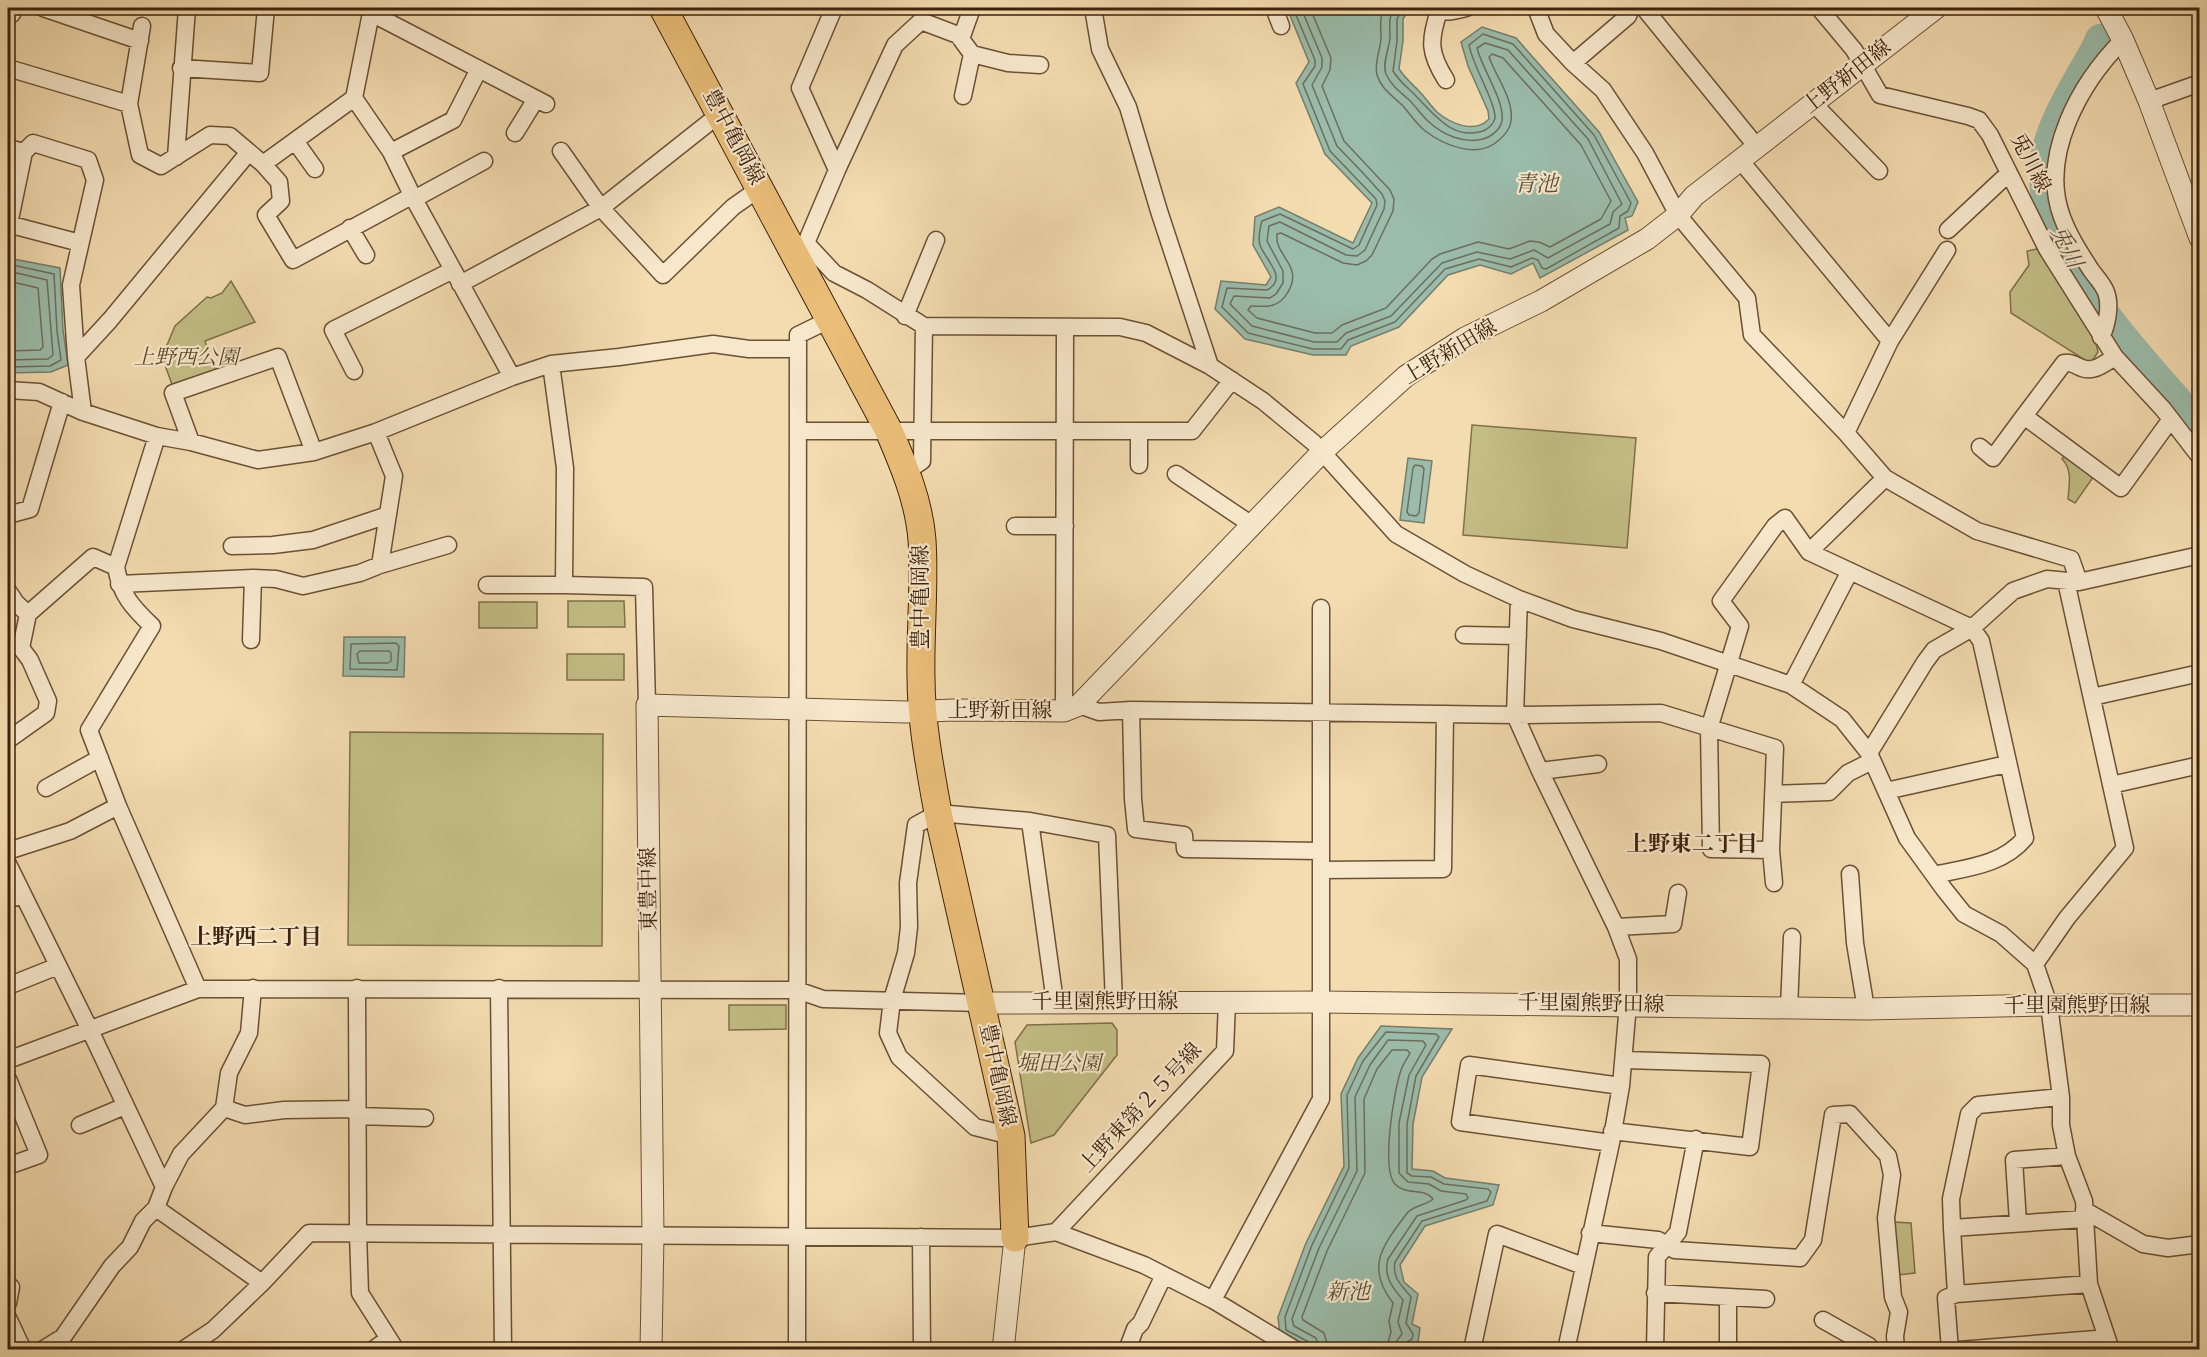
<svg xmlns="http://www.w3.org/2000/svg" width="2207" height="1357" font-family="'Libre Bodoni','Noto Serif JP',serif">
  <rect width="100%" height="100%" fill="#f3dcb0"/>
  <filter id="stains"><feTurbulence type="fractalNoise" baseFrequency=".00333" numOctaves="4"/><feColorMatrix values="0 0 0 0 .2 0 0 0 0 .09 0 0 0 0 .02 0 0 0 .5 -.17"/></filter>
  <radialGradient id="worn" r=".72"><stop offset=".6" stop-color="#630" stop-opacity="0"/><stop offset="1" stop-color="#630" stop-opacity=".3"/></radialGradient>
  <path fill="#c3be86" stroke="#807049" stroke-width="1.5" d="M 2041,248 L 2095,339 L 2098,352 L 2092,361 L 2088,362 L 2011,313 L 2010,292 L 2029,265 L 2027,251 Z
    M 231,281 L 255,322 L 205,341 L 216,372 L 173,387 L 162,357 L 175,326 L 207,297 L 211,298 L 222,293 Z
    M 1472,425 L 1636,438 L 1627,548 L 1463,535 Z
    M 2065,454 L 2094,476 L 2075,503 L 2068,499 C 2069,485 2073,470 2062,459 Z
    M 568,601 L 624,601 L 625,627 L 568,627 Z
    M 479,602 L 537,602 L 537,628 L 479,628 Z
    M 567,654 L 624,654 L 624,680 L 567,680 Z
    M 350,732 L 603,734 L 602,946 L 348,945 Z
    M 729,1005 L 786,1005 L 786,1029 L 729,1030 Z
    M 1112,1023 L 1117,1030 L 1117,1055 L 1054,1135 L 1031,1143 L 1015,1042 L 1027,1025 Z
    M 1893,1222 L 1911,1223 L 1915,1273 L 1898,1275 Z"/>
  <path fill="#9bbcab" stroke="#767e6b" stroke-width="1.5" d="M 1287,8 L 1410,8 L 1403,19 L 1403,41 L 1399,69 C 1405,78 1411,83 1418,90 C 1425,97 1430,105 1437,112 C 1451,124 1475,134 1489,119 L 1488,111 L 1468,66 L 1461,42 L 1482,27 L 1516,38 L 1599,132 L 1638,202 L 1632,216 L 1625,218 L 1628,230 L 1540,278 L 1533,263 L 1511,274 L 1480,265 L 1448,275 L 1399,327 L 1351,346 L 1346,355 L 1313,355 L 1245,339 L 1215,309 L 1221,281 L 1266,285 L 1271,277 L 1253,245 L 1255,217 L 1279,207 L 1353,243 L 1372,203 L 1325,154 L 1296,83 L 1309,62 Z
    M 8,258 L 60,268 L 63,330 L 68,365 L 51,372 L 8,373 Z
    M 1408,458 L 1432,461 L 1424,523 L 1400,520 Z
    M 344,637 L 405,637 L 404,677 L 343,676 Z
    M 1381,1026 L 1452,1029 L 1422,1077 L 1413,1124 L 1412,1169 L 1433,1171 L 1445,1178 L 1499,1185 L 1493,1205 L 1425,1226 L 1400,1265 L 1404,1282 L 1418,1294 L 1412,1324 L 1420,1328 L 1418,1343 L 1402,1349 L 1311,1349 L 1280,1334 L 1278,1317 L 1306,1243 L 1344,1166 L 1341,1094 L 1358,1058 Z"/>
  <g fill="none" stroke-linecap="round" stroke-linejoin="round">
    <path stroke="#6c6e5c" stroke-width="1.5" d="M 1293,8 L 1315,60 L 1315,66 L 1303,84 L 1330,151 L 1376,199 L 1377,205 L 1359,245 L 1353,249 L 1280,214 L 1262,221 C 1260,227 1258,238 1260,245 C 1265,260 1289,278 1267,290 L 1227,288 L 1222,307 L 1248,333 L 1313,349 L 1341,349 L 1348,340 L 1395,322 L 1445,269 L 1479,259 L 1511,267 L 1532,258 L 1538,260 L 1542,268 L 1546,269 L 1619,228 L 1620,216 L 1628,211 L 1631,203 L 1594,135 L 1513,44 L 1483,34 L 1469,45 C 1472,64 1496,103 1495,118 C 1494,124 1488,129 1483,131 C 1452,141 1433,113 1414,94 C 1406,86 1399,81 1393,71 L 1397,41 L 1397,19 L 1403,8
      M 1301,8 L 1322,58 L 1322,67 L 1312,85 L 1337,146 L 1363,173 L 1382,194 L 1385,201 L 1384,209 L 1365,250 L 1357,256 L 1346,255 L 1280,222 L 1269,226 L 1267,241 L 1283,271 L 1283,283 L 1276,294 L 1270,298 L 1234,296 L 1230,304 L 1252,326 L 1314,342 L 1337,342 L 1346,333 L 1391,316 L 1442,263 L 1477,252 L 1510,259 L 1534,250 L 1548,258 L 1610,224 L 1613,212 L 1622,204 L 1588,139 L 1508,50 L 1485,43 L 1477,48 C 1482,69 1505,101 1502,121 C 1500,130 1491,137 1483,139 C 1464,144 1443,135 1429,122 C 1421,115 1415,105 1407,98 C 1399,91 1391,85 1386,74 C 1382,64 1389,49 1390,38 C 1390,27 1388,18 1394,8
      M 1310,8 L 1331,58 L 1330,70 L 1322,86 L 1344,141 L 1390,190 L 1394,199 L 1393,211 L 1372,255 L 1366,261 L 1357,265 L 1343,263 L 1281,233 L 1277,234 C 1274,256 1304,265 1288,292 C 1279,308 1267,307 1251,306 L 1248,310 L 1257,318 L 1315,333 L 1332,333 L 1342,325 L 1386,308 L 1432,259 L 1440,254 L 1478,242 L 1509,249 L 1530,241 L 1539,242 L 1550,247 L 1601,219 L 1611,201 L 1581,145 L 1503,58 L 1492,54 L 1489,57 C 1496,77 1514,99 1511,121 C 1510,129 1505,135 1499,140 C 1478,160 1443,145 1424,130 C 1416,123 1410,114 1403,106 C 1393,96 1381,89 1377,75 C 1374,63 1380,51 1381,39 C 1381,28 1379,18 1384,8
      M 8,264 L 54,274 L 57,331 L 61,360 L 50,366 L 8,367
      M 8,271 L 47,280 L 53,355 L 48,359 L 8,360
      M 8,281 L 38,288 L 43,347 L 40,350 L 8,351
      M 1415,465 L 1422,466 L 1424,469 L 1419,513 L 1416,516 L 1409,515 L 1407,512 L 1413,468 Z
      M 396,643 L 399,646 L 397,670 L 350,669 L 351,644 Z
      M 360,651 L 389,651 L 391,653 L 391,661 L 388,663 L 359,663 L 357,654 Z
      M 1312,1350 L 1309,1342 L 1286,1330 L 1285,1317 L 1312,1245 L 1349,1168 L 1347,1095 L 1363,1061 L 1386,1032 L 1436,1034 L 1439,1037 L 1416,1076 L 1407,1124 L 1407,1173 L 1412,1176 L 1431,1177 L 1444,1184 L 1488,1189 L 1491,1192 L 1487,1201 L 1422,1221 L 1395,1262 C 1392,1279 1402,1285 1411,1297 L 1406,1323 L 1413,1334 L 1412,1339 L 1404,1344 L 1403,1350
      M 1320,1350 L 1316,1338 L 1294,1326 L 1292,1319 L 1319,1248 L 1357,1171 L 1355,1097 L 1370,1065 L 1388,1040 L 1423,1041 L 1426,1045 L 1409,1075 L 1399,1123 L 1399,1173 L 1408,1182 L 1429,1184 L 1441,1191 L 1466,1194 L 1468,1198 L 1466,1200 L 1417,1216 L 1388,1259 C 1383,1277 1393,1288 1403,1300 L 1398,1322 L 1402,1334 L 1396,1342 L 1395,1350
      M 1329,1350 L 1324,1333 L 1303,1320 L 1302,1317 L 1327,1251 L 1365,1173 L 1364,1099 L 1377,1069 L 1392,1050 L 1407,1050 L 1410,1053 C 1407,1059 1403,1064 1401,1070 C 1394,1090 1381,1169 1395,1184 C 1406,1196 1424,1187 1433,1199 C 1427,1205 1415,1205 1408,1212 C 1384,1244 1364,1266 1393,1303 L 1389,1321 L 1391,1332 L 1386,1350"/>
    <path stroke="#767e6b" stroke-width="5" d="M 2196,165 L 2200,170"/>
    <path stroke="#9bbcab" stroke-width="30" d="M 2100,39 C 2096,50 2089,61 2083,71 C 2069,96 2054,121 2047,149 C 2023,245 2144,359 2200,427"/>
    <g stroke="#6b5035" stroke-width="19">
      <path id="minor" d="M 43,8 L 140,41
        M 372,8 L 354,98 L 391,152 L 414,199 L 512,377
        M 834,8 L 800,88 L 837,170
        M 1093,8 L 1100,49 L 1128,107 L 1159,211 L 1210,366
        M 1274,8 L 1281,26
        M 1433,8 C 1444,14 1454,11 1466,8
        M 1536,8 L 1546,34 L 1573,63 L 1603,90 L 1645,153 L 1678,215 L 1747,298 L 1752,335 L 1846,433 L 1885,478 L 1977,531 L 2071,559 L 2079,582
        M 1644,8 L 1757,147
        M 1819,8 L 1854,50 L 1880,95 L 1968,116 L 1979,120 L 1990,135 L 2047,249 L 2115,357 L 2163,409 L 2200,457
        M 1439,11 C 1429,41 1429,53 1446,80
        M 371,13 L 546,104
        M 12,14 L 15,8
        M 142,26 L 129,104 L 140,155 L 161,166 L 210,135 L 230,136 L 263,164 L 279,182 L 281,201 L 266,215 L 293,260 L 406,199 L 414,199 L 484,161
        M 961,39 L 972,8
        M 1573,63 L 1628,16 L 1631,8
        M 8,68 L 129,104
        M 181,68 L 260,73 L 266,8
        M 963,96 L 972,54
        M 2149,101 L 2200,83
        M 1813,103 L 1879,171
        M 515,133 L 536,99
        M 295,141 L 315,169
        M 8,148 L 24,152 L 33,143 L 88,160 L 95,180 L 71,285 L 76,357 L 83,412
        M 561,151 L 601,208 L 663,275 L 733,207 L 760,188
        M 391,152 L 453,120 L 479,69
        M 176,157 L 187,8
        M 1740,160 L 1890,341 L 1846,433
        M 263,164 L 354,98
        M 8,224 L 80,243
        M 9,224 L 24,152
        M 350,228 L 366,255
        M 1948,230 L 2009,173
        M 806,243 L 834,273 L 867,290 L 924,326 L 1120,327 L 1146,333 L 1210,366 L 1263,401 L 1314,443 L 1396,534 L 1465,574 L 1519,599 L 1573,619 L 1661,641 L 1791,685 L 1842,719 L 1869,753 L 1907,838 L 1944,889 L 1964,914 L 2001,934 L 2035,964 L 2049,1005 L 2061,1097 L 2061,1125 L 2067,1156 L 2084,1201 L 2089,1284 L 2111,1350
        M 800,252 L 806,243 L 837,170 L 895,45 L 921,21 L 958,35 L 972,54 L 1008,63 L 1040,65
        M 460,284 L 601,208 L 721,113
        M 905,316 L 936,240
        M 2101,337 C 2107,326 2111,305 2106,292 C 2103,284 2096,277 2091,270 C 2080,253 2069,236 2062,217 C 2039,156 2080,83 2123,40
        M 1890,341 L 1947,250
        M 76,357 L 110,320 L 249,152
        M 2115,357 C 2105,363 2094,373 2082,368 C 2075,366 2072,361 2064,363 L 2024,416 L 2121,488 L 2171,419
        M 551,364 L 565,468 L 564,585 L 644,587 L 647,705
        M 354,371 L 333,330 L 453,270
        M 8,390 L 39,392 L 83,412 L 157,436 L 191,442 L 258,460 L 314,452 L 278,357 L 173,393 L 191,442
        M 798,431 L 1192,431 L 1232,380
        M 376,432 L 394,476 L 380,565
        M 1980,447 L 1993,458 L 2024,416
        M 314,452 L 376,432 L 512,377 L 551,364 L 619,357 L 713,344 L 749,349 L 798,349
        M 1139,465 L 1139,431
        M 907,471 L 922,461 L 924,326
        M 1176,474 L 1252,525
        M 8,515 L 30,509 L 62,402
        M 1015,526 L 1065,526
        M 232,546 L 273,545 L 313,540 L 388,515
        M 1809,552 L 1885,478
        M 116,567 L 157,436
        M 119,584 L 253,578 L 276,579 L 303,586 L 360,573 L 380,565 L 448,545
        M 487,585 L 564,585
        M 8,591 L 16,603 L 28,614 L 93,557 L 116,567 C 121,595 132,607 152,626 L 89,730 L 118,806 L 198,989
        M 1519,599 L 1515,715 L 1540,771 L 1616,927 L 1628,959 L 1628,1004 L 1621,1086 L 1611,1143 L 1566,1350
        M 1464,635 L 1518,636
        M 251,640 L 253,578
        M 1791,685 L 1850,571
        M 2092,697 L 2200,673
        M 1079,705 L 1099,712 L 1131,710 L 1515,715 L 1661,713 L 1775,748 L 1771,850 L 1774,883
        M 1131,710 L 1133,799 L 1136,829 L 1184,835 L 1185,849 L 1321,851
        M 1064,711 L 1065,327
        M 8,740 L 46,713 L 48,701 L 30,660 L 21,648 L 28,614
        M 1869,753 L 1925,662 L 1934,650 L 1972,628 L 2013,591 L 2047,579 L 2079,582 L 2200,555
        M 1540,771 L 1598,764
        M 2111,785 L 2200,765
        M 46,788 L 100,758
        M 1886,791 L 2007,764
        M 1773,794 L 1829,792 L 1848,773 L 1872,761
        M 1030,821 L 1055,1002
        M 1771,850 L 1711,849 L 1709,729 L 1740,626 L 1721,601 L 1775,526 L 1785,518 L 1809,552 L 1972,628 L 1981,641 L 2025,838 C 2003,865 1966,868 1934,875
        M 8,851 L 70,831 L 118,806
        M 8,864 L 89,1028 L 164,1187 L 156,1208 L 143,1221 L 130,1247 L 112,1266 L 63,1337 L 42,1350
        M 1321,870 L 1443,869 L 1445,714
        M 1850,874 L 1855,943 L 1866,1009
        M 8,900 L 22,895
        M 1616,927 L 1673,924 L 1678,893
        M 2035,964 L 2067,918 L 2125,848 L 2066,581
        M 8,986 L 58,966
        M 357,988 L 358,1233 L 360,1293 L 396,1350
        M 499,988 L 503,1350
        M 1789,1008 L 1792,937
        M 8,1060 L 198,989 L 797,990 L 823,999 L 982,1003
        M 8,1079 L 39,1155 L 8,1166
        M 224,1108 L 245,1115 L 284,1110 L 357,1109
        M 357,1116 L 425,1118
        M 80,1125 L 125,1106
        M 1612,1131 L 1750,1147 L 1761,1064 L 1624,1060
        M 1011,1136 L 975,1127 L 899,1057 L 888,1033 L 892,1000 L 906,953 L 909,927 L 908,883 L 916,825 L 938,813 L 1030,821 L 1107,835 L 1114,1002
        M 1611,1143 L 1460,1122 L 1469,1065 L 1621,1086
        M 164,1187 L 181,1154 L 224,1108 L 229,1073 L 249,1033 L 253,988
        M 156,1208 L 262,1283 L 213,1330 L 183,1350
        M 2084,1210 L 2143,1244 L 2168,1248 L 2200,1244
        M 2018,1222 L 2014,1160 L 2067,1156
        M 1952,1228 L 1951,1199 L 1969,1114 L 1978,1105 L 2061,1097
        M 1056,1232 L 1225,1051 L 1227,1002
        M 1590,1233 L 1658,1240 L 1675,1250 L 1800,1258 L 1813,1240 L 1833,1115 L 1850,1114 L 1888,1156 L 1892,1175 L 1886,1218 L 1893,1297 L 1899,1312 L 1895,1336 L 1896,1350
        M 921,1237 L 922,1350
        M 262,1283 L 309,1233 L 1015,1238 L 1056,1232 L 1144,1265 L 1213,1300 L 1296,1350
        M 1655,1293 L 1766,1299
        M 1956,1294 L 2089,1284
        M 1213,1300 L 1321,1099 L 1321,608
        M 8,1303 L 11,1287
        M 8,1318 L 23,1350
        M 1823,1320 L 1869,1346 L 1870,1350
        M 373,1350 L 388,1339
        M 797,1350 L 798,335 L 829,320
        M 1127,1350 L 1135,1329 L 1141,1323 L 1164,1275
        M 1472,1350 L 1497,1234 L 1583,1266
        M 1655,1350 L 1657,1257 L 1678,1232 L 1696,1139
        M 1728,1350 L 1728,1297
        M 1950,1350 L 1946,1298 L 1956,1294 L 1952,1228 L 2084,1219
        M 1959,1350 L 2096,1339 L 2112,1350"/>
    </g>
    <g stroke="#6b5035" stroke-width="23">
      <path id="tertiary" d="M 2106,8 L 2123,40 L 2149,101 L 2200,238
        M 982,1003 L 1322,1002 L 1866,1009 L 2049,1005 L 2200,1005
        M 651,1350 L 653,1235 L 647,705 L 906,712 L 953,710 L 1064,711 L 1079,705 L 1322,452 L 1406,376 L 1465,338 L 1541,301 L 1647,239 L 1678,215 L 1694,196 L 1936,8
        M 1003,1350 L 1015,1238"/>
    </g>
    <g stroke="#3e210c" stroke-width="29">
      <path id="primary" d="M 663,8 L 889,431 C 904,466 919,501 922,540 C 925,585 920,631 921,677 C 921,722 930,768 938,813 L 1011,1136 L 1015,1238"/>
    </g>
    <use href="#minor" stroke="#f7e8cc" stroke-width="16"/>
    <use href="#tertiary" stroke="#f7e8cc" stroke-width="21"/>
    <use href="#primary" stroke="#eabe78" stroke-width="27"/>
  </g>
  <g text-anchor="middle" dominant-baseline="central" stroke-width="4.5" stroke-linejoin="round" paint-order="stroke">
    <g font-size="21" fill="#3e210c" stroke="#f7e8cc">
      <text transform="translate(1847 77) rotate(-38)">上野新田線</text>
      <text transform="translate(733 137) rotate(62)">豊中亀岡線</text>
      <text transform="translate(2030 163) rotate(63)">兎川線</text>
      <text transform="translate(1450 352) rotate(-31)">上野新田線</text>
      <text transform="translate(921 597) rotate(-90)">豊中亀岡線</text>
      <text x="1000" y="711">上野新田線</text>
      <text transform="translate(649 889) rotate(-91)">東豊中線</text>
      <text x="1105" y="1002">千里園熊野田線</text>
      <text transform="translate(1591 1004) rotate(1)">千里園熊野田線</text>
      <text x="2077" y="1006">千里園熊野田線</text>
      <text transform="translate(997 1075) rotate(78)">豊中亀岡線</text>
      <text transform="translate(1141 1108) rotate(-47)">上野東第２５号線</text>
    </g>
    <g font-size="21" font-style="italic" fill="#5f482a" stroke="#f7e8cc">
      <text x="186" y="358">上野西公園</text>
      <text x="1059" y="1064">堀田公園</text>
    </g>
    <g font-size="22" font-style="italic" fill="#5a503c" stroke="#f7e8cc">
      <text x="1536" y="184">青池</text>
      <text transform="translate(2066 247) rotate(63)">兎川</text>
      <text x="1348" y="1292">新池</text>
    </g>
    <g font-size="22" font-weight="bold" fill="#3e210c" stroke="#f7e8cc">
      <text x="1692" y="844">上野東二丁目</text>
      <text x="256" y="937">上野西二丁目</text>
    </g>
  </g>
  <rect width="2207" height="1357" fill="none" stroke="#f3dcb0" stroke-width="30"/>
  <rect x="9" y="9" width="2189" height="1339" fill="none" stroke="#3e210c" stroke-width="3"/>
  <rect x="15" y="15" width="2177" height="1327" fill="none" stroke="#3e210c" stroke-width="1.5"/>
  <rect width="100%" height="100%" filter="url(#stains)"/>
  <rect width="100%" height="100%" fill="url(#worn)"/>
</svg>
